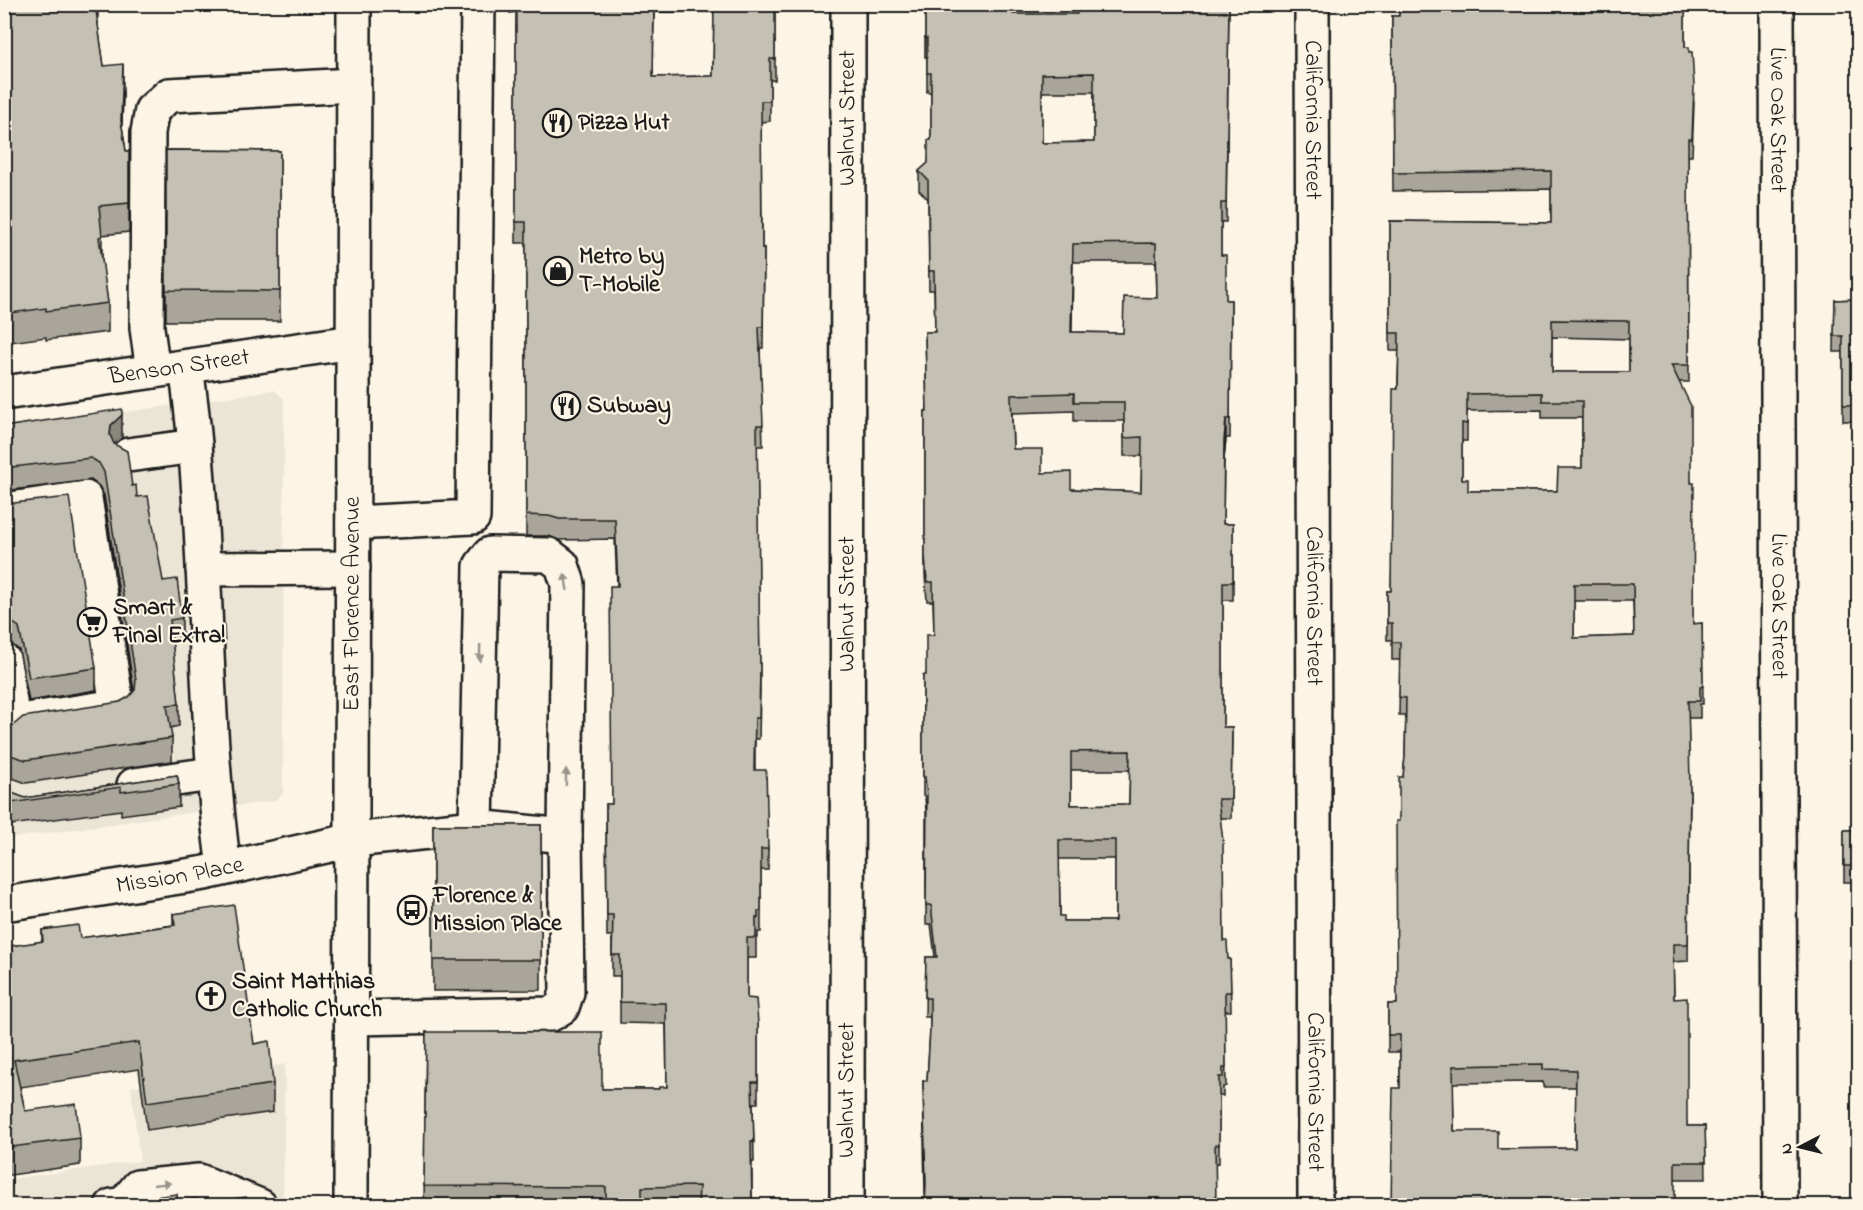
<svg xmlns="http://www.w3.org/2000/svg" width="1863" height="1210" font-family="'Indie Flower',sans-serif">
  <rect width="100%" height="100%" fill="#fcf5e5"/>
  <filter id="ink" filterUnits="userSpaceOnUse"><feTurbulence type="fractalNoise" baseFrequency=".0167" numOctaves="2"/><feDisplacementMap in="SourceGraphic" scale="12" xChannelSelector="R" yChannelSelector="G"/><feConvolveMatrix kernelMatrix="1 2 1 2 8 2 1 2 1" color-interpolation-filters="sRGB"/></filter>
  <g filter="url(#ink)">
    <path fill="#ebe5d6" d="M 274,390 L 284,399 L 283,794 L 274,801 L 5,839 L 4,430 Z
      M 285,1064 L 283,1205 L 5,1205 L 4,1180 L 140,1161 L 131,1087 Z"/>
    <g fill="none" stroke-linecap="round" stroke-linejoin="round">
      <g stroke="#1c1c1c" stroke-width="38">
        <g id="minor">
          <path id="s1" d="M 1312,4 L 1315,1206"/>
          <path id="s2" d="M 1777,4 L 1780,1206"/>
          <path d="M 186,367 C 210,533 201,702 224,868"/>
          <path d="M 153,371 L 147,328 L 148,132 L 152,110 L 169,95 L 353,85"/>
          <path id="s3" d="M 4,393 L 353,342"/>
          <path d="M 128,455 L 195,446"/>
          <path d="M 4,510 L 85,498 L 117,706 L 13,722 L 4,733"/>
          <path d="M 353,523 L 473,517 L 478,4"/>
          <path d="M 203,569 L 353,568"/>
          <path d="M 4,661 L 13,722"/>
          <path d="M 134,785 L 212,774"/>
          <path d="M 476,827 L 481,566 L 490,554 L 549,555 L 562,565 L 568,584 L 565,836"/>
          <path id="s4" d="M 4,904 L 205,873 L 353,840 L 476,827 L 565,836 L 567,992 L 562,1007 L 551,1014 L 352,1018"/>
          <path d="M 112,1206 L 124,1204 L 138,1187 L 199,1181 L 260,1206"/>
          <path id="s5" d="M 847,1206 L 848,4"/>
        </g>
      </g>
      <g stroke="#1c1c1c" stroke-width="38">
        <g id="major">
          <path id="s6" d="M 351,1206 L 354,4"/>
        </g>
      </g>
      <use href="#minor" stroke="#fcf5e5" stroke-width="33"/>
      <use href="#major" stroke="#fcf5e5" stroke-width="33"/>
    </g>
    <path fill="#a9a59a" stroke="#1c1c1c" stroke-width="1.5" fill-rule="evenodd" d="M 4,4 L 98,4 L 98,26 L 104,66 L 123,93 L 122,126 L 126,151 L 129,151 L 129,232 L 102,235 L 102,264 L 108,303 L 108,332 L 46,340 L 46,337 L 4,343 Z
      M 510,4 L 796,4 L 796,11 L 775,11 L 775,80 L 770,80 L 770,121 L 761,122 L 762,249 L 764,248 L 763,348 L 760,348 L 763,446 L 757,446 L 760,690 L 759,739 L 755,739 L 755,770 L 768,849 L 768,870 L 761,870 L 761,932 L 758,932 L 758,938 L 756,938 L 756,958 L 747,958 L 747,998 L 758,1023 L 758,1103 L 753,1103 L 754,1162 L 752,1162 L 752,1206 L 424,1206 L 426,1032 L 602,1089 L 659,1089 L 667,1087 L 666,1024 L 620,1023 L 620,976 L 612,976 L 612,936 L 607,936 L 606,804 L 612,804 L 617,586 L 615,539 L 559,540 L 549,536 L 526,536 L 526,243 L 516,243 L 516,12 L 510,13 ZM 654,12 L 714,12 L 713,76 L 653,77 Z
      M 904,4 L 1013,4 L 1013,14 L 1077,14 L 1229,4 L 1226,222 L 1221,222 L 1221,255 L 1226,300 L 1231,300 L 1230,438 L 1226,438 L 1224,459 L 1223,524 L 1233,524 L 1233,600 L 1223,600 L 1223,727 L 1232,727 L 1231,818 L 1220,818 L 1224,941 L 1228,959 L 1230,959 L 1231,1011 L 1225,1011 L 1226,1086 L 1223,1087 L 1223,1096 L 1219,1096 L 1219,1163 L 925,1195 L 923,1081 L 927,1081 L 930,1031 L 930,1017 L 925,1017 L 926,957 L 935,957 L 931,924 L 926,924 L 926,812 L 925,796 L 923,796 L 923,675 L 926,675 L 934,635 L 933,601 L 927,601 L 925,575 L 925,411 L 927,411 L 925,332 L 935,332 L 934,290 L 929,290 L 928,199 L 919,190 L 919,171 L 928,163 L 931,140 L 931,92 L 927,92 L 927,57 L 925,57 L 925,11 L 904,11 ZM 1042,92 L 1094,92 L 1094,142 L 1042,143 ZM 1073,262 L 1156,262 L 1157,298 L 1123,333 L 1072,332 ZM 1074,411 L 1074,421 L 1124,421 L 1124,456 L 1142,456 L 1141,492 L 1071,489 L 1042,473 L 1013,449 L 1012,413 ZM 1071,770 L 1130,770 L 1129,804 L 1071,805 ZM 1059,859 L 1115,859 L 1115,921 L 1064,921 L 1060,916 Z
      M 1400,4 L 1695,4 L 1695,11 L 1685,11 L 1685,47 L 1694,103 L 1692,156 L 1688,156 L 1689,382 L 1679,382 L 1691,483 L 1693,624 L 1702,623 L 1703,704 L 1700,704 L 1700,718 L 1688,718 L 1690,799 L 1688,961 L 1673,962 L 1674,999 L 1687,1126 L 1705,1126 L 1706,1179 L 1675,1179 L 1391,1206 L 1400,1088 L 1400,1052 L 1388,1052 L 1388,1004 L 1397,1004 L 1399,821 L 1405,757 L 1406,715 L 1399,715 L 1400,660 L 1392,660 L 1392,640 L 1387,640 L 1387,591 L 1391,591 L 1399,351 L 1390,351 L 1390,221 L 1551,223 L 1551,189 L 1393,191 L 1392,16 L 1399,16 ZM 1552,337 L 1629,339 L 1629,372 L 1552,372 ZM 1542,410 L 1542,418 L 1582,418 L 1582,468 L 1557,491 L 1468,491 L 1462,479 L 1462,441 L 1467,441 L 1467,411 ZM 1574,601 L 1633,601 L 1634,636 L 1574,638 ZM 1543,1082 L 1543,1087 L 1576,1087 L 1575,1148 L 1498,1149 L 1454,1131 L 1453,1083 Z
      M 1857,109 L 1858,109 L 1858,497 L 1856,497 L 1854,421 L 1843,421 L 1843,352 L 1834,352 L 1835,300 L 1858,299 L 1856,205 Z
      M 166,150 L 280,151 L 280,321 L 166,321 Z
      M 4,427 L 122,438 L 114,444 L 137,497 L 163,581 L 182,618 L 182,641 L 172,643 L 179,704 L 179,726 L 170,728 L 172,738 L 172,761 L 26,783 L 4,775 L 4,728 L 10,728 L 120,702 L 129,697 L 134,691 L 104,495 L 99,486 L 91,480 L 4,491 Z
      M 4,504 L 96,668 L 96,690 L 29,701 L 19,650 L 10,643 L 4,643 Z
      M 1856,540 L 1858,540 L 1858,600 L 1856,600 Z
      M 1858,721 L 1858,930 L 1855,930 L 1855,882 L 1844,882 L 1844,830 L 1855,830 L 1857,813 Z
      M 177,775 L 179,784 L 179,807 L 121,815 L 121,810 L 4,826 L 4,790 L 25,798 Z
      M 433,825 L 541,825 L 541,990 L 433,991 Z
      M 173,914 L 254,1044 L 273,1084 L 273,1112 L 147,1130 L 139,1069 L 20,1087 L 25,1111 L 80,1138 L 80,1165 L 4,1176 L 4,952 L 11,951 L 11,946 L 42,942 L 42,930 L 80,938 L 173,925 Z"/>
    <path fill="#89867d" stroke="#1c1c1c" stroke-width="1.5" d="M 123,64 L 123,93 L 121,150 L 121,121 Z
      M 122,415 L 122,438 L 111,447 L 110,435 L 111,425 Z
      M 1226,419 L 1226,438 L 1224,459 L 1224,440 Z"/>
    <path fill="#c4c0b3" stroke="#1c1c1c" stroke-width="1.5" fill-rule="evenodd" d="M 4,4 L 95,4 L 104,66 L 123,64 L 121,121 L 126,151 L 129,151 L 129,203 L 99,206 L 102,236 L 99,237 L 108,303 L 46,311 L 46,308 L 4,314 Z
      M 516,4 L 654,4 L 653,77 L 713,76 L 714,4 L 775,4 L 775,59 L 770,59 L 770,101 L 761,101 L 762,249 L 764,248 L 763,327 L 759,327 L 763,425 L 757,425 L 760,669 L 759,718 L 755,718 L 754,770 L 766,770 L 768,849 L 761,849 L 761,911 L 758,911 L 758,918 L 756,917 L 756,938 L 747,938 L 747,998 L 756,999 L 758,1023 L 758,1082 L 752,1082 L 754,1142 L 751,1141 L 752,1206 L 698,1206 L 699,1186 L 642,1187 L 642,1206 L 606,1206 L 606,1187 L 424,1186 L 426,1032 L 602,1032 L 602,1089 L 659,1089 L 659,1087 L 667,1087 L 666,1003 L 620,1002 L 620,955 L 612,955 L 613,915 L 607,915 L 606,804 L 612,804 L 610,586 L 618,586 L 615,519 L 559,519 L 549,516 L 526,515 L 526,222 L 516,222 Z
      M 925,4 L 1013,4 L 1013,14 L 1077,14 L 1077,4 L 1229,4 L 1226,203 L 1221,203 L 1221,255 L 1226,255 L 1226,300 L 1231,300 L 1230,419 L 1226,419 L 1224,440 L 1223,524 L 1233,524 L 1233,582 L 1223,582 L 1223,727 L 1232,727 L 1231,799 L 1218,799 L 1223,841 L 1224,941 L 1227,941 L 1228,959 L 1230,959 L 1231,992 L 1225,992 L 1226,1068 L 1223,1068 L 1223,1077 L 1219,1077 L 1219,1145 L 1215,1145 L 1216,1206 L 925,1206 L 926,1184 L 923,1081 L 927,1081 L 930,1029 L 930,998 L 925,998 L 926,957 L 937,957 L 931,905 L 926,905 L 927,795 L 925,777 L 923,777 L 923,675 L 926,675 L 926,635 L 934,635 L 933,582 L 927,582 L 925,556 L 925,411 L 927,411 L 925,332 L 935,332 L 934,271 L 929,271 L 928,180 L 919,171 L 928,163 L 928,140 L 931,140 L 931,73 L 927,73 L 927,38 L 925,38 ZM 1094,73 L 1094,142 L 1042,143 L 1042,74 ZM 1156,243 L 1157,298 L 1124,297 L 1123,333 L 1071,332 L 1073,244 ZM 1074,393 L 1074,402 L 1124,402 L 1124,438 L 1142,437 L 1141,492 L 1071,489 L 1071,472 L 1042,473 L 1042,449 L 1013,449 L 1011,395 ZM 1130,751 L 1129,804 L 1071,805 L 1071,752 ZM 1059,840 L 1115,840 L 1115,921 L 1064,921 L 1064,916 L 1060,916 Z
      M 1400,4 L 1685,4 L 1685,47 L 1689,47 L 1689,52 L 1692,52 L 1694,86 L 1692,139 L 1688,139 L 1689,365 L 1671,365 L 1691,406 L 1691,483 L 1694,483 L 1693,624 L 1702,623 L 1703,686 L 1700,687 L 1700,701 L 1688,701 L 1690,782 L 1688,944 L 1673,944 L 1674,999 L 1687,998 L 1687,1126 L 1705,1126 L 1706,1162 L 1675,1162 L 1675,1206 L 1391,1206 L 1393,1088 L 1400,1088 L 1400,1035 L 1388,1035 L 1388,1004 L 1397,1004 L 1396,821 L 1399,821 L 1399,777 L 1403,777 L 1405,757 L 1406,698 L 1399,697 L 1400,642 L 1392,642 L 1392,623 L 1387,623 L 1387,591 L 1391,591 L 1393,389 L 1398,389 L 1399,333 L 1390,333 L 1390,221 L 1551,223 L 1551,171 L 1393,173 L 1392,16 L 1399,16 ZM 1552,320 L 1629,321 L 1629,372 L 1552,372 ZM 1542,393 L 1542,401 L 1582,401 L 1582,468 L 1558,468 L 1557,491 L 1468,491 L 1468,479 L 1462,479 L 1462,423 L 1467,424 L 1467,394 ZM 1574,584 L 1633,584 L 1634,636 L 1574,638 ZM 1543,1064 L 1543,1069 L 1576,1070 L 1575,1148 L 1498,1149 L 1498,1131 L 1454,1131 L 1453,1066 Z
      M 1857,109 L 1858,109 L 1858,291 L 1856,189 Z
      M 166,150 L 280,151 L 280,291 L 166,290 Z
      M 1858,299 L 1858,481 L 1856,481 L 1854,405 L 1843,405 L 1843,336 L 1834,336 L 1835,300 Z
      M 122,409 L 122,415 L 111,425 L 110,435 L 114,444 L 127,451 L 132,486 L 136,485 L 137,497 L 148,496 L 163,581 L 177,579 L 182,618 L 170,620 L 179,704 L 167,705 L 172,738 L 26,760 L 4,753 L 4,728 L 10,728 L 23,717 L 120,702 L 129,697 L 135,690 L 136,680 L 104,472 L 99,463 L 91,458 L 4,468 L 4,427 Z
      M 69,497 L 96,668 L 29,678 L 19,627 L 10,621 L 4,620 L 4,504 Z
      M 1856,540 L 1858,540 L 1858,584 L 1856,584 Z
      M 1858,721 L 1858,914 L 1855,914 L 1855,866 L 1844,866 L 1844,830 L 1855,830 L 1857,813 Z
      M 177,775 L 179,784 L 121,792 L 121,787 L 4,804 L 4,790 L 25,798 Z
      M 433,825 L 541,825 L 541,960 L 433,960 Z
      M 234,905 L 254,1044 L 269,1041 L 273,1084 L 147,1102 L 139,1042 L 14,1060 L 25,1111 L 76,1104 L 80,1138 L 4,1148 L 4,952 L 12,951 L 11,946 L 43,941 L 42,930 L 78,925 L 80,938 L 175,925 L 173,914 Z
      M 1855,1081 L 1858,1081 L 1858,1206 L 1854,1206 L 1853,1130 L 1856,1130 Z
      M 177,1194 L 178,1206 L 140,1206 L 139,1199 Z
      M 246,1197 L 247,1206 L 184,1206 Z"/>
    <defs><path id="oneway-solid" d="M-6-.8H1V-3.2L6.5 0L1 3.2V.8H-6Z" transform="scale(1.5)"/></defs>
    <g fill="#97938b">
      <use href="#oneway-solid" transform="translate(566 582) rotate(-100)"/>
      <use href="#oneway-solid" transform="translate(480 653) rotate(91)"/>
      <use href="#oneway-solid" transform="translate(566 777) rotate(-89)"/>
      <use href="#oneway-solid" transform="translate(162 1184) rotate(-6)"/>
    </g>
  </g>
  <defs>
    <g id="restaurant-ring" transform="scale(1.5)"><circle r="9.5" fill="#fcf5e5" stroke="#1c1c1c" stroke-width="1.5"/><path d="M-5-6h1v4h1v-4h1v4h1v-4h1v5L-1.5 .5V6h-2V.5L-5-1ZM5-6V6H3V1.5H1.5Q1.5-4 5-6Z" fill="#1c1c1c"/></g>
    <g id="shop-ring" transform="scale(1.5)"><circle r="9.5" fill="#fcf5e5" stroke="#1c1c1c" stroke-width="1.5"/><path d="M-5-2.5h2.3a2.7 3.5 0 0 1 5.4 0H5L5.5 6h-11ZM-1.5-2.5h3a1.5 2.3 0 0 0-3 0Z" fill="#1c1c1c"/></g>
    <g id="supermarket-ring" transform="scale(1.5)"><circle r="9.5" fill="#fcf5e5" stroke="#1c1c1c" stroke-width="1.5"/><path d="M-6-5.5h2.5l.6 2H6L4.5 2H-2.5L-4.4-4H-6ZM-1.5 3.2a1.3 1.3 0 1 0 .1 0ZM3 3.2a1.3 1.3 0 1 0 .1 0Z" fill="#1c1c1c"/></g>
    <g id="bus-ring" transform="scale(1.5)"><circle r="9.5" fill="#fcf5e5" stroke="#1c1c1c" stroke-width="1.5"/><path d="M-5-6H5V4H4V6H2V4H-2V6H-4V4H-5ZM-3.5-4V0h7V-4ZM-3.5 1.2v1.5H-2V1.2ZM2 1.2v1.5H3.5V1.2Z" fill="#1c1c1c"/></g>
    <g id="church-ring" transform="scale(1.5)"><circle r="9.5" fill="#fcf5e5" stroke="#1c1c1c" stroke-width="1.5"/><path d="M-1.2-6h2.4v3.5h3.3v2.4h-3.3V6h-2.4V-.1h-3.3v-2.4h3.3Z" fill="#1c1c1c"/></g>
  </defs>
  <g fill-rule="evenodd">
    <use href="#restaurant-ring" x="557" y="123"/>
    <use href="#shop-ring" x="558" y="271"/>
    <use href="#restaurant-ring" x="566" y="406"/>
    <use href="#supermarket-ring" x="92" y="622"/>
    <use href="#bus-ring" x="412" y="910"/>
    <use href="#church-ring" x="211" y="996"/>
  </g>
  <g text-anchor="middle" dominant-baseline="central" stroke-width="4.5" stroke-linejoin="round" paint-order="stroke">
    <g font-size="24" fill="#1c1c1c" stroke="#fcf5e5">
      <text stroke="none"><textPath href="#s5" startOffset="1088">Walnut Street</textPath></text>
      <text stroke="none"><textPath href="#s1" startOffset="116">California Street</textPath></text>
      <text stroke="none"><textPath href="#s2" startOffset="116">Live Oak Street</textPath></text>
      <text stroke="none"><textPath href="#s3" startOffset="177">Benson Street</textPath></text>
      <text stroke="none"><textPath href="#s6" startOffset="602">East Florence Avenue</textPath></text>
      <text stroke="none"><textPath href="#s5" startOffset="602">Walnut Street</textPath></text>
      <text stroke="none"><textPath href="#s1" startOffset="602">California Street</textPath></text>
      <text stroke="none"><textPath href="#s2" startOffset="602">Live Oak Street</textPath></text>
      <text stroke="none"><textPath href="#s4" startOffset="178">Mission Place</textPath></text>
      <text stroke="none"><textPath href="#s5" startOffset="116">Walnut Street</textPath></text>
      <text stroke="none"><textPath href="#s1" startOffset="1088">California Street</textPath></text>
    </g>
    <g font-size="24" font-weight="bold" fill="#1c1c1c" stroke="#fcf5e5" text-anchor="start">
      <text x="578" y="123">Pizza Hut</text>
      <text x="579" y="257">Metro by<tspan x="579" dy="28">T-Mobile</tspan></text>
      <text x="587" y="406">Subway</text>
      <text x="113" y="608">Smart &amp;<tspan x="113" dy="28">Final Extra!</tspan></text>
      <text x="433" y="896">Florence &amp;<tspan x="433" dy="28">Mission Place</tspan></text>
      <text x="232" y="982">Saint Matthias<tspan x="232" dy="28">Catholic Church</tspan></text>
    </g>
  </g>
  <rect width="1863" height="1210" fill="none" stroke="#fcf5e5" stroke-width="24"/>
  <rect x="12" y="12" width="1839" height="1186" fill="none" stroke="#1c1c1c" stroke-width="2" filter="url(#ink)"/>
  <g transform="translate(1800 1147) rotate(263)" stroke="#fcf5e5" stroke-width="4.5" paint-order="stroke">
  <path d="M0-4.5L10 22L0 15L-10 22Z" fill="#1c1c1c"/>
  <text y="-9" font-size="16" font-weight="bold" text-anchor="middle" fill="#1c1c1c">N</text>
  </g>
</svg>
